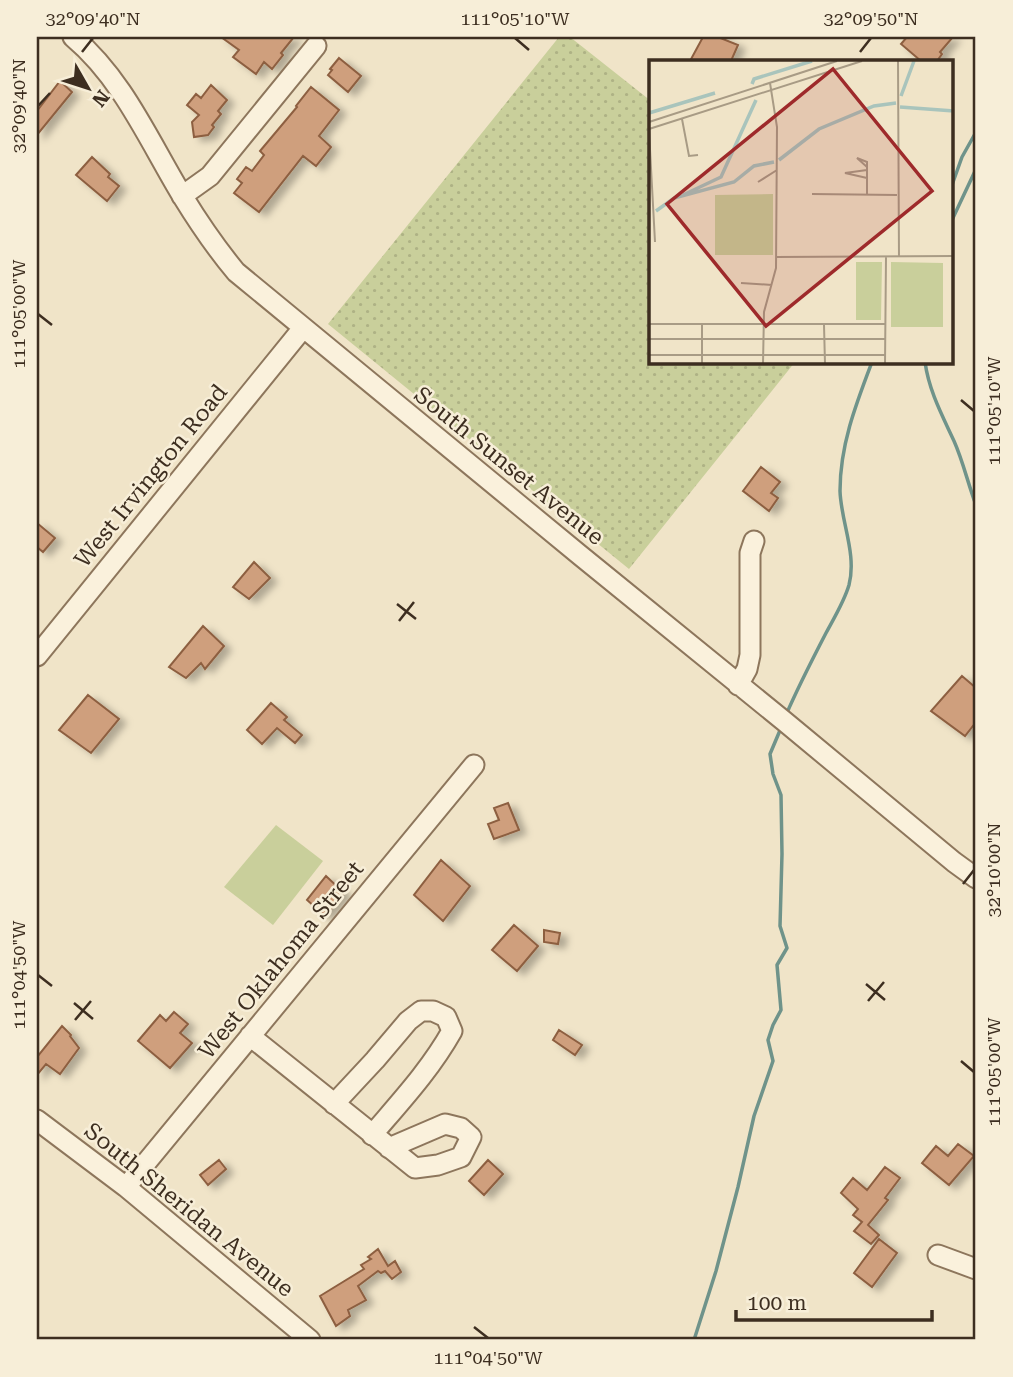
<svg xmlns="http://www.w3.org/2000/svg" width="1013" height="1377" font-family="'Roboto Serif',serif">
  <defs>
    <pattern id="park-dots" width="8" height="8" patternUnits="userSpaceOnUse" patternTransform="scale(1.75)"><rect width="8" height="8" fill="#c9cf9b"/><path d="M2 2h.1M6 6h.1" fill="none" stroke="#aeb285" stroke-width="1.8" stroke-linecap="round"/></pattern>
    <filter id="shadow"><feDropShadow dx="7" dy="4" stdDeviation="3.5" flood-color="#0004"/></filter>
  </defs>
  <rect width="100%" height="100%" fill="#f0e4c8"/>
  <path fill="url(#park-dots)" d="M 559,37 L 570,37 L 651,101 L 651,362 L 795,362 L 629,569 L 328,324 Z"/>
  <path fill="#c9cf9b" d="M 276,825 L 323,861 L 273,925 L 224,887 Z"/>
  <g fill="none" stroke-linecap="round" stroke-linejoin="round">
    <path stroke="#6f938a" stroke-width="3.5" d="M 952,185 L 962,157 L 976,132
      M 952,220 L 976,169
      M 925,362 C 929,391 942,415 954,441 C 963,461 968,484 976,505
      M 786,715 C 798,687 812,660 826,633 C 834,618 844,602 849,585 C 857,554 841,522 840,491 C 840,445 856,404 872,362
      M 694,1340 L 716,1271 L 738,1187 L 754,1116 L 773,1061 L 768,1040 L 773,1025 L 781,1010 L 777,965 L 787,948 L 780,926 L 782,854 L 781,795 L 773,774 L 770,754 L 781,728"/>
  </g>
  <path fill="#cf9f7d" stroke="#8d5f41" stroke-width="2" filter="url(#shadow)" d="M 221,37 L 294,37 L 281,53 L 283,55 L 272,69 L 264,62 L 256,74 L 233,57 L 239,50 Z
    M 703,37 L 718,37 L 738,45 L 731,61 L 690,61 Z
    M 907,37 L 953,37 L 940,52 L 942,54 L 937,61 L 921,61 L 901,44 Z
    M 339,58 L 361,76 L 348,92 L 328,75 L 332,70 L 330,69 Z
    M 60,81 L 72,92 L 37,135 L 37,111 Z
    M 211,85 L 227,100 L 218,111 L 221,114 L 212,125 L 214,127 L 208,135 L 194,137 L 192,122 L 199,115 L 187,105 L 196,94 L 201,98 Z
    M 311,87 L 339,110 L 319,136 L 331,147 L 316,166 L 303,156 L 259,212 L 234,193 L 242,183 L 237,179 L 246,167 L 252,171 L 264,155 L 260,151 L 297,107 L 296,106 Z
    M 92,157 L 110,174 L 108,177 L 119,186 L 107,201 L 76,175 Z
    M 761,467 L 780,482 L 771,493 L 778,498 L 769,511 L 743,491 Z
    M 37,523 L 55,538 L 43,552 L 37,547 Z
    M 254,562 L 270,578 L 249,599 L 233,587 Z
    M 203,626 L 224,646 L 205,669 L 201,663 L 186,678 L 169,667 Z
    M 962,676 L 976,688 L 976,722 L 965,736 L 931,711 Z
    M 88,695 L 119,719 L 91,753 L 59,730 Z
    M 271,703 L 287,717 L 284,720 L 302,735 L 295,743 L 277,728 L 262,744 L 247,730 Z
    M 508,803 L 519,830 L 494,839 L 488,824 L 499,820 L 494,808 Z
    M 441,860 L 470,886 L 443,921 L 414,895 Z
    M 326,876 L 344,893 L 325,916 L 307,900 Z
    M 514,925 L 538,946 L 517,971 L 492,950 Z
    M 544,930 L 560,933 L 558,944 L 544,942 Z
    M 174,1012 L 188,1024 L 180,1033 L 192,1043 L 170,1068 L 138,1041 L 160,1015 L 166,1021 Z
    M 62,1026 L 71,1035 L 70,1036 L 79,1048 L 60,1074 L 46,1064 L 37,1075 L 37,1057 Z
    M 559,1030 L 582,1045 L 575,1055 L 553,1040 Z
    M 958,1144 L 974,1156 L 949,1185 L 922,1163 L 936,1146 L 948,1156 Z
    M 219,1160 L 226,1169 L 208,1185 L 200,1175 Z
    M 488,1160 L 503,1174 L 484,1195 L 469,1181 Z
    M 885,1167 L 900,1178 L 885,1198 L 888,1200 L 868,1225 L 879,1235 L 871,1244 L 854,1231 L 862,1222 L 853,1215 L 858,1209 L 841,1193 L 853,1178 L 867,1190 Z
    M 879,1239 L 897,1253 L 872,1287 L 854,1273 Z
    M 378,1249 L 388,1266 L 395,1261 L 401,1272 L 392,1279 L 385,1271 L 381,1273 L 378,1271 L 358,1286 L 366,1300 L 348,1310 L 350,1316 L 336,1326 L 320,1296 L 364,1269 L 361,1265 L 371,1259 L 368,1257 Z"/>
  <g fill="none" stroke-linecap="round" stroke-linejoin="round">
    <g stroke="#8d765c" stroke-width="23">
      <path id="minor" d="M 73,37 C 123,79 149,141 183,197 C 199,223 216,248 236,272 L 581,556 L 784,721 L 954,862 L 976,878
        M 182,196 L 210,176 L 316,46
        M 37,656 L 303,328
        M 738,685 L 747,669 L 750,655 L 750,553 L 754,541
        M 250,1036 L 415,1168 L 438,1165 L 461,1157 L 471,1137 L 461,1128 L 445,1124 L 389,1148
        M 334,1104 L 375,1060 L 408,1021 L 421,1011 L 433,1011 L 446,1017 L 452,1031 C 430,1070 401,1101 372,1135
        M 37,1120 L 126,1187 L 310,1340
        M 126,1187 L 474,765
        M 938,1255 L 976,1269"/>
    </g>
    <use href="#minor" stroke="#faf1dc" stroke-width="19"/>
  </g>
  <path fill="none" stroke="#3d2e20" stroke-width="2.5" d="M 515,38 L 529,50M 82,52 L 93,38M 860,52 L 871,38M 38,106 L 50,93M 38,314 L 52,325M 961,400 L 974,411M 397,604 L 416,619M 399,621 L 414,602M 963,884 L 974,870M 38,975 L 52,986M 866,984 L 885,1000M 868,1001 L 884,982M 74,1003 L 93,1019M 75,1020 L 91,1001M 961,1061 L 974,1072M 474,1327 L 488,1338"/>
  <g text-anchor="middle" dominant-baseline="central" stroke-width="5" stroke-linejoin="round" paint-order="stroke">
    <g font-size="23" fill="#3d2e20" stroke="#f7eed8">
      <text transform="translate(509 466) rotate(39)">South Sunset Avenue</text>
      <text transform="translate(151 476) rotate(-51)">West Irvington Road</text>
      <text transform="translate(281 960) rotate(-51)">West Oklahoma Street</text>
      <text transform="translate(189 1210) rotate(39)">South Sheridan Avenue</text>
    </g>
  </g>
  <g transform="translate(649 60)">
    <rect width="304" height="304" fill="#f0e4c8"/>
    <path d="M 124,134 L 124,195 L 66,195 L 66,135 ZM 207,202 L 233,202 L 232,260 L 207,260 ZM 242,202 L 294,203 L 294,267 L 242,267 Z" fill="#c9cf9b"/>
    <path fill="none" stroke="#a9c4bc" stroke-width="3.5" d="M 103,24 L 105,19 L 163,1M 252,36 L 265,1M 251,47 L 305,51M 0,53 L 66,33M 130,100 L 170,69 L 225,46 L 247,43M 34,135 L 72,117 L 107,40M 7,151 L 25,138 L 85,122 L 105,106 L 125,102"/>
    <path fill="none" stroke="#a89b85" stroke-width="2" d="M 249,1 L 250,197M 33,59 L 40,96 L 49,95M 0,62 L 188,1M 0,69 L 213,1M 0,71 L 6,182M 218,107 L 208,98 L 218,102 L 218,134M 218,110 L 196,113 L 218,118M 109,122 L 128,110M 163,134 L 248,135M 127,197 L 305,196M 92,223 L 123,225M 0,264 L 236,264M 175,265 L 176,304M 0,279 L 236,279M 0,295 L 237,295M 53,304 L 53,264M 114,304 L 115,252 L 127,208 L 128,67 L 121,23M 236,304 L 237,197"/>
    <path fill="#9e2a2b" fill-opacity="0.15" stroke="#9e2a2b" stroke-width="3.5" d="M 184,9 L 283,131 L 117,266 L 18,144 Z"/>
    <rect width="304" height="304" fill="none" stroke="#3d2e20" stroke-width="3.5"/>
  </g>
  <rect width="1013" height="1377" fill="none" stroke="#f7eed8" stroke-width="77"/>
  <g transform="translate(88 88) rotate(129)" stroke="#f7eed8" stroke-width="5" paint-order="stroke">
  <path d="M0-5L12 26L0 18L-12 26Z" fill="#3d2e20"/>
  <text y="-10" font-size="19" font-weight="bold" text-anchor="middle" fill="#3d2e20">N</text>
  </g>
  <path d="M736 1310v10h196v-10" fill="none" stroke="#3d2e20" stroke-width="3.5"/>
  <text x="747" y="1310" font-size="21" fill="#3d2e20" stroke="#f7eed8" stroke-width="5" paint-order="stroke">100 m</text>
  <rect x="38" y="38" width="936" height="1300" fill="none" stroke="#3d2e20" stroke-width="2.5"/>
  <g font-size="18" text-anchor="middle" fill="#3d2e20">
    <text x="93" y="25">32°09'40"N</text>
    <text x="515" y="25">111°05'10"W</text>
    <text x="871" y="25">32°09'50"N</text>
    <text transform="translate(19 106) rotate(-90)" y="6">32°09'40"N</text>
    <text transform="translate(19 314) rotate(-90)" y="6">111°05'00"W</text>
    <text transform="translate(994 411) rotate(-90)" y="6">111°05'10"W</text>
    <text transform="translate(994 870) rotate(-90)" y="6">32°10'00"N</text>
    <text transform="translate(19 975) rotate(-90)" y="6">111°04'50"W</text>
    <text transform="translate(994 1072) rotate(-90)" y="6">111°05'00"W</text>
    <text x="488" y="1364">111°04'50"W</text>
  </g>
</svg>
